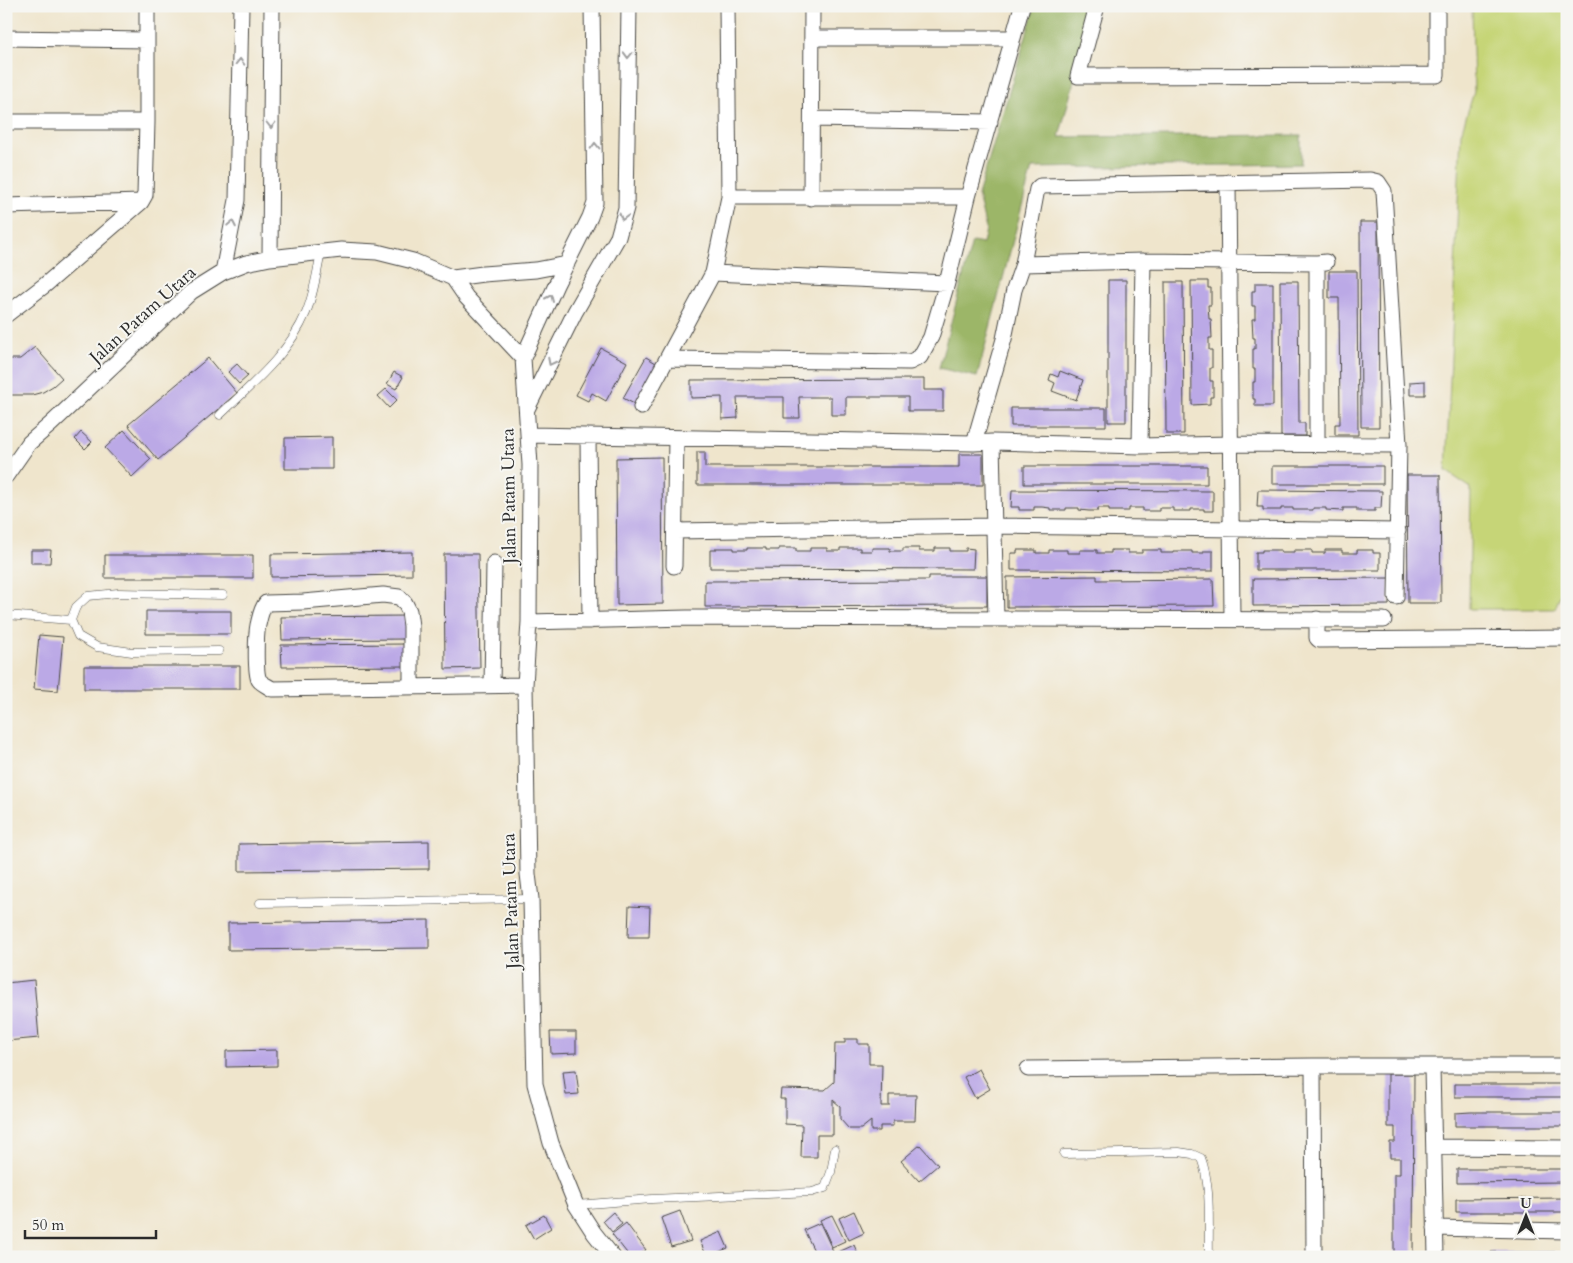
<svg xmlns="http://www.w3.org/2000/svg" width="1573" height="1263" font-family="Cardo,serif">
  <rect width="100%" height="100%" fill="#f6f6f2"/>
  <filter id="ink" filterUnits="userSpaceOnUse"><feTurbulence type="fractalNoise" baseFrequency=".02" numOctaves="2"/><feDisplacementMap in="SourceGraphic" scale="10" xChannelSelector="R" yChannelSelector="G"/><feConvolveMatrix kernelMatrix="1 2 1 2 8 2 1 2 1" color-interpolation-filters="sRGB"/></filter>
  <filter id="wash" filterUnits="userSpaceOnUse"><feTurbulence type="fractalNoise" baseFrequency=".0096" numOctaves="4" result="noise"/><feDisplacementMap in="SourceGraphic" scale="20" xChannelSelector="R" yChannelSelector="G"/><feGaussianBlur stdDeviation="1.12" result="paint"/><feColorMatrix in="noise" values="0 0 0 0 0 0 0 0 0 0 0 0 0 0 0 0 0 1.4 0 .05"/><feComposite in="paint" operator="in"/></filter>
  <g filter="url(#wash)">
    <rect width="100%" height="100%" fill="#efe5cc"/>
    <path fill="#c6d577" stroke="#788051" d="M 1472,6 L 1567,6 L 1567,576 L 1555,609 L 1469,609 L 1471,488 L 1446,471 L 1461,133 L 1474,92 Z"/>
    <path fill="#9cb668" stroke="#64704a" d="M 1035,6 L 1094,6 L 1059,137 L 1301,135 L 1301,164 L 1032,168 L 977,377 L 939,368 L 972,242 L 983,244 L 986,229 L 978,195 Z"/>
    <g id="blocks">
      <path fill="#bba9e6" d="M 1360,222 L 1378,222 L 1379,427 L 1361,427 Z
        M 1329,271 L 1357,271 L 1358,435 L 1335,435 L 1335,424 L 1340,424 L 1339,298 L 1329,298 Z
        M 1108,280 L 1126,280 L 1126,422 L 1108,422 Z
        M 1191,281 L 1208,281 L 1208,288 L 1211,288 L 1211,305 L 1208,305 L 1209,319 L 1211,319 L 1212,338 L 1209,338 L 1209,350 L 1212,350 L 1212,368 L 1210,368 L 1210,381 L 1213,381 L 1213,397 L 1210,397 L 1210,404 L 1192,405 Z
        M 1280,281 L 1298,281 L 1299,423 L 1305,423 L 1305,436 L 1281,436 Z
        M 1165,282 L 1183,282 L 1184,434 L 1166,434 Z
        M 1255,283 L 1273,283 L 1273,406 L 1255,406 L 1255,399 L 1253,399 L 1253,382 L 1255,382 L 1255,369 L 1253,369 L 1253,349 L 1255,349 L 1255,338 L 1253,338 L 1252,319 L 1255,319 L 1255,306 L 1252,306 L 1252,291 L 1255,291 Z
        M 35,347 L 62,378 L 53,386 L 43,392 L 32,395 L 6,395 L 6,359 L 20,359 Z
        M 601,348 L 627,362 L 606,401 L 592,393 L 588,401 L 576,395 Z
        M 646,357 L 661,366 L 638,406 L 623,398 Z
        M 208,358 L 237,393 L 158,460 L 128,425 Z
        M 237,364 L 248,376 L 239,384 L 228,372 Z
        M 1060,371 L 1083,380 L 1076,400 L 1052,391 L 1055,383 L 1049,380 L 1051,374 L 1058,377 Z
        M 394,372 L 403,377 L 396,389 L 387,384 Z
        M 924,379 L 924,390 L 943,390 L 943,411 L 908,411 L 908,397 L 846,397 L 846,415 L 831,415 L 831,397 L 799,397 L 800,418 L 784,418 L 784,397 L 737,397 L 738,418 L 722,419 L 722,397 L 691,398 L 691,380 Z
        M 1425,381 L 1425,395 L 1410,395 L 1410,382 Z
        M 386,389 L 397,400 L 389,408 L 378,396 Z
        M 1011,408 L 1106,408 L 1106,426 L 1011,426 Z
        M 124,430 L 151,459 L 132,477 L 105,448 Z
        M 81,432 L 92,442 L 85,449 L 75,439 Z
        M 332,437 L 332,469 L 285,469 L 285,438 Z
        M 697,452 L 705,452 L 705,467 L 959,467 L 959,454 L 983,454 L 983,485 L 697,485 Z
        M 662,457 L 663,604 L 617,605 L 616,458 Z
        M 1024,466 L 1207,466 L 1207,484 L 1024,484 Z
        M 1272,466 L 1383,466 L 1383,484 L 1272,484 Z
        M 1407,475 L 1440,475 L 1441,603 L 1408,603 Z
        M 1012,490 L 1213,491 L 1213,511 L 1204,511 L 1204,509 L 1191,509 L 1191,511 L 1173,511 L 1173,508 L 1159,508 L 1159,511 L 1143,511 L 1143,508 L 1129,508 L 1129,511 L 1109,511 L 1109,508 L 1098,508 L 1098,511 L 1089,511 L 1079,510 L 1079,508 L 1066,508 L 1066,510 L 1050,510 L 1050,508 L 1042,507 L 1034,507 L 1034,510 L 1019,510 L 1019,507 L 1011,507 Z
        M 1258,490 L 1382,491 L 1381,508 L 1375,508 L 1375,511 L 1357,511 L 1357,508 L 1343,508 L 1343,511 L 1326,510 L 1326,508 L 1313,508 L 1313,510 L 1293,510 L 1293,508 L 1281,508 L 1281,510 L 1263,510 L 1263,507 L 1257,507 Z
        M 716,548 L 734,548 L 734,550 L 747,550 L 747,548 L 766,548 L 766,550 L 779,550 L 779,548 L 796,548 L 796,551 L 810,551 L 810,548 L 827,548 L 827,551 L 840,551 L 840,548 L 860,548 L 860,551 L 872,551 L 872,548 L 890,548 L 890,551 L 903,551 L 903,548 L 919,548 L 919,551 L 935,551 L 935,548 L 950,548 L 950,551 L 966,551 L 966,548 L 974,549 L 973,569 L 710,568 L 710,550 L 716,550 Z
        M 31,550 L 51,550 L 50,563 L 31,563 Z
        M 1017,550 L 1036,550 L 1036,553 L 1049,553 L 1049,550 L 1067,550 L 1067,553 L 1080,553 L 1080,550 L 1097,550 L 1097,553 L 1111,553 L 1111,550 L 1128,550 L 1128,553 L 1142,553 L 1142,550 L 1161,550 L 1161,553 L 1173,553 L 1173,551 L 1192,551 L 1192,553 L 1204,553 L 1204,551 L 1213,551 L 1213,571 L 1011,570 L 1011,553 L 1017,553 Z
        M 1262,550 L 1281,550 L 1281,552 L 1294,552 L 1294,550 L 1312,550 L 1312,553 L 1325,553 L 1325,550 L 1342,550 L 1342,553 L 1357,553 L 1357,550 L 1373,550 L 1373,553 L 1380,553 L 1380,570 L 1256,570 L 1256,552 L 1262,552 Z
        M 412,552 L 412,575 L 271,577 L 271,554 Z
        M 444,554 L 478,554 L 480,668 L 445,669 Z
        M 105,555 L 253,555 L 253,578 L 105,578 Z
        M 929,576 L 987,576 L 987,606 L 705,607 L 705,581 L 929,580 Z
        M 1097,576 L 1097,580 L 1213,579 L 1214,606 L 1007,607 L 1007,577 Z
        M 1389,578 L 1389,605 L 1253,606 L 1253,579 Z
        M 146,611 L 231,611 L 231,634 L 146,634 Z
        M 407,616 L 407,639 L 282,640 L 281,617 Z
        M 39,635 L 63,637 L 58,691 L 34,689 Z
        M 407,644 L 407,666 L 282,667 L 281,645 Z
        M 84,666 L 240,666 L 240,689 L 84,689 Z
        M 429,841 L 429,869 L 239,871 L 239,844 Z
        M 629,906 L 650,907 L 649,937 L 628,937 Z
        M 429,920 L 429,948 L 228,950 L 228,923 Z
        M 34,980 L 39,1038 L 6,1041 L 6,983 Z
        M 550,1032 L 576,1032 L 576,1053 L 551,1054 Z
        M 845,1039 L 858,1039 L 858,1044 L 869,1044 L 869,1064 L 882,1064 L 881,1106 L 889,1106 L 889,1095 L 916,1095 L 915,1121 L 893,1121 L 893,1126 L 880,1126 L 880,1131 L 871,1131 L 871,1121 L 861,1129 L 849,1129 L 840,1119 L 840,1106 L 833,1100 L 833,1135 L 817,1135 L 817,1157 L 801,1157 L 802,1125 L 785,1124 L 785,1099 L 780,1099 L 781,1089 L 825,1090 L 834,1082 L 835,1043 L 845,1043 Z
        M 277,1050 L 277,1066 L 226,1067 L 226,1051 Z
        M 979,1069 L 990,1089 L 975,1098 L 964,1077 Z
        M 576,1070 L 579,1094 L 566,1095 L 563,1071 Z
        M 1388,1074 L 1414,1074 L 1413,1257 L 1394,1257 L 1394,1174 L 1400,1174 L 1400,1158 L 1390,1158 L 1390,1142 L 1395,1142 L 1395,1127 L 1388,1127 Z
        M 1455,1084 L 1567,1084 L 1567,1097 L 1455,1097 Z
        M 1471,1112 L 1567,1112 L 1567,1126 L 1455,1126 L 1455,1113 Z
        M 920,1145 L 938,1165 L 919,1181 L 901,1161 Z
        M 1457,1169 L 1567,1169 L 1567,1182 L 1457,1183 Z
        M 1567,1198 L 1567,1212 L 1456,1212 L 1456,1199 Z
        M 680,1211 L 691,1241 L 671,1247 L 661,1218 Z
        M 854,1211 L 864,1233 L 849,1240 L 839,1218 Z
        M 613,1212 L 622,1224 L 612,1232 L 603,1221 Z
        M 544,1215 L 551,1228 L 534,1239 L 526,1225 Z
        M 832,1215 L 845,1241 L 832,1247 L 820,1220 Z
        M 626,1223 L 646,1250 L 637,1257 L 630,1257 L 612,1234 Z
        M 820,1223 L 833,1251 L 820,1257 L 817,1257 L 804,1230 Z
        M 721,1232 L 728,1248 L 707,1257 L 700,1241 Z
        M 854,1245 L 859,1257 L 833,1257 L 832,1255 Z
        M 1491,1252 L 1567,1252 L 1567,1257 L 1491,1257 Z"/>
    </g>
  </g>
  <g filter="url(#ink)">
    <use href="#blocks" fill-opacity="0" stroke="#484743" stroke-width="1"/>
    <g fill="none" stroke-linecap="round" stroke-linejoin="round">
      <g stroke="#484743" stroke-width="9">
        <path id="service" d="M 220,415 C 251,385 289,354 306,313 C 314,294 317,272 321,252
          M 6,615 L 71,620 L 76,607 L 88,596 L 118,593 L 223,595
          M 71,620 L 78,636 L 97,647 L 132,652 L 219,651
          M 260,903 L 531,899
          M 1064,1154 L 1179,1152 L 1192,1154 L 1201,1158 C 1212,1187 1208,1226 1209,1257
          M 576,1205 L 652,1199 L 812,1192 L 825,1188 L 831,1172 L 835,1149"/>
      </g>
      <g stroke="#484743" stroke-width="17">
        <path id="minor" d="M 1097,6 L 1078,76 L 1437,75 L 1437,6
          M 6,38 L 147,40
          M 812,38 L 1013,38
          M 812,119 L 990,122
          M 6,122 L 147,122
          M 1228,182 L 1232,619
          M 729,197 L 968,197
          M 811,198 L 812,6
          M 6,206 L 141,202
          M 270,258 L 272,6
          M 1326,262 L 1317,263 L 1143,261 L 1023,264 L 1037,189 L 1040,186 L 1370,180 L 1378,182 L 1384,191 L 1399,445 L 1396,597
          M 1317,263 L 1317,445
          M 223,272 L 237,200 L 241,6
          M 713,273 L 947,283
          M 453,278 L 483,274 L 536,270 L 567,264
          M 6,315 L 45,285 L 141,202 L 145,195 L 147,122 L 147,6
          M 523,358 L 556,285 L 590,217 L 595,203 L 592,6
          M 668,359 L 910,362 L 920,357 L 931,337 L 947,283 L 968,197 L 1022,6
          M 641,407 L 713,273 L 729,197 L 727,6
          M 527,409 L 575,312 L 618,237 L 626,208 L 629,6
          M 529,435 L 974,443 L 992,442 L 1140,446 L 1231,444 L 1399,445
          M 588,437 L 590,621
          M 992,442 L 996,619
          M 974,443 L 1004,339 L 1014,290 L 1023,264
          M 1140,446 L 1143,261
          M 6,476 L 29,443 L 51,424 L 191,292 L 223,272 L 246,263 L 270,258 L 341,250 L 377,252 L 413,261 L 453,278 L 466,297 L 523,358 L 530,465 L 529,622 L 525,685 L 528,874 L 531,899 L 535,1084 L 551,1143 L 576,1205 L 594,1233 L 613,1257
          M 676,531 L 994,526 L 1398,531
          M 674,566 L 676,438
          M 1317,619 L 1317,638 L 1319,640 L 1567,638
          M 529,622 L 687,618 L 1384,620
          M 492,686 L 494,563
          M 411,687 L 411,626 L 409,611 L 405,603 L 399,597 L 383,595 L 303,602 L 266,603 C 261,609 260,617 258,625 C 256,634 255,672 259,680 C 262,684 268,686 272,689 L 525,685
          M 1313,1066 L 1314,1257
          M 1432,1067 L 1436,1257
          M 1028,1069 L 1313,1066 L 1567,1066
          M 1434,1147 L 1567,1148
          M 1435,1228 L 1567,1231"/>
      </g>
      <use href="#service" stroke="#fff" stroke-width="8"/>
      <use href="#minor" stroke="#fff" stroke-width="15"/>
    </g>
    <defs><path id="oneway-chevron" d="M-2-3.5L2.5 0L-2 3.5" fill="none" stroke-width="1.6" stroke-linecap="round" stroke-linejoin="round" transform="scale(1.25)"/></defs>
    <g stroke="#a0a0a0">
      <use href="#oneway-chevron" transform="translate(628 55) rotate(91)"/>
      <use href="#oneway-chevron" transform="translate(240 62) rotate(-89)"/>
      <use href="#oneway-chevron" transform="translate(271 125) rotate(90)"/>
      <use href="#oneway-chevron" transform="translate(595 146) rotate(-91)"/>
      <use href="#oneway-chevron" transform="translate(623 217) rotate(105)"/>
      <use href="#oneway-chevron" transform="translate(232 224) rotate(-79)"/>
      <use href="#oneway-chevron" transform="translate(550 298) rotate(-66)"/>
      <use href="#oneway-chevron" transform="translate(551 362) rotate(117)"/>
    </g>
  </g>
  <g text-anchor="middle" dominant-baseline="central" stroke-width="4" stroke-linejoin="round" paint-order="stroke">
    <g font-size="18" fill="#2b2b2b" stroke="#f6f6f2">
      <text transform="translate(143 315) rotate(-42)">Jalan Patam Utara</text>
      <text transform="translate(509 496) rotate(-91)">Jalan Patam Utara</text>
      <text transform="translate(511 901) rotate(-92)">Jalan Patam Utara</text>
    </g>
  </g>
  <rect width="1573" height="1263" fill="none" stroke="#f6f6f2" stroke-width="25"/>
  <g transform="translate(1526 1216)" stroke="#f6f6f2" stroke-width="4" paint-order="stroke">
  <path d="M0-4L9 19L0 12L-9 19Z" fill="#2b2b2b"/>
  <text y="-8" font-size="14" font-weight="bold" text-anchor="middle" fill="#2b2b2b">U</text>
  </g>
  <path d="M25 1230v8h131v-8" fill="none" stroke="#2b2b2b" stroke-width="2.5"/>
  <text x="32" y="1230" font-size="15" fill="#2b2b2b" stroke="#f6f6f2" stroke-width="4" paint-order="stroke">50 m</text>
</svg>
